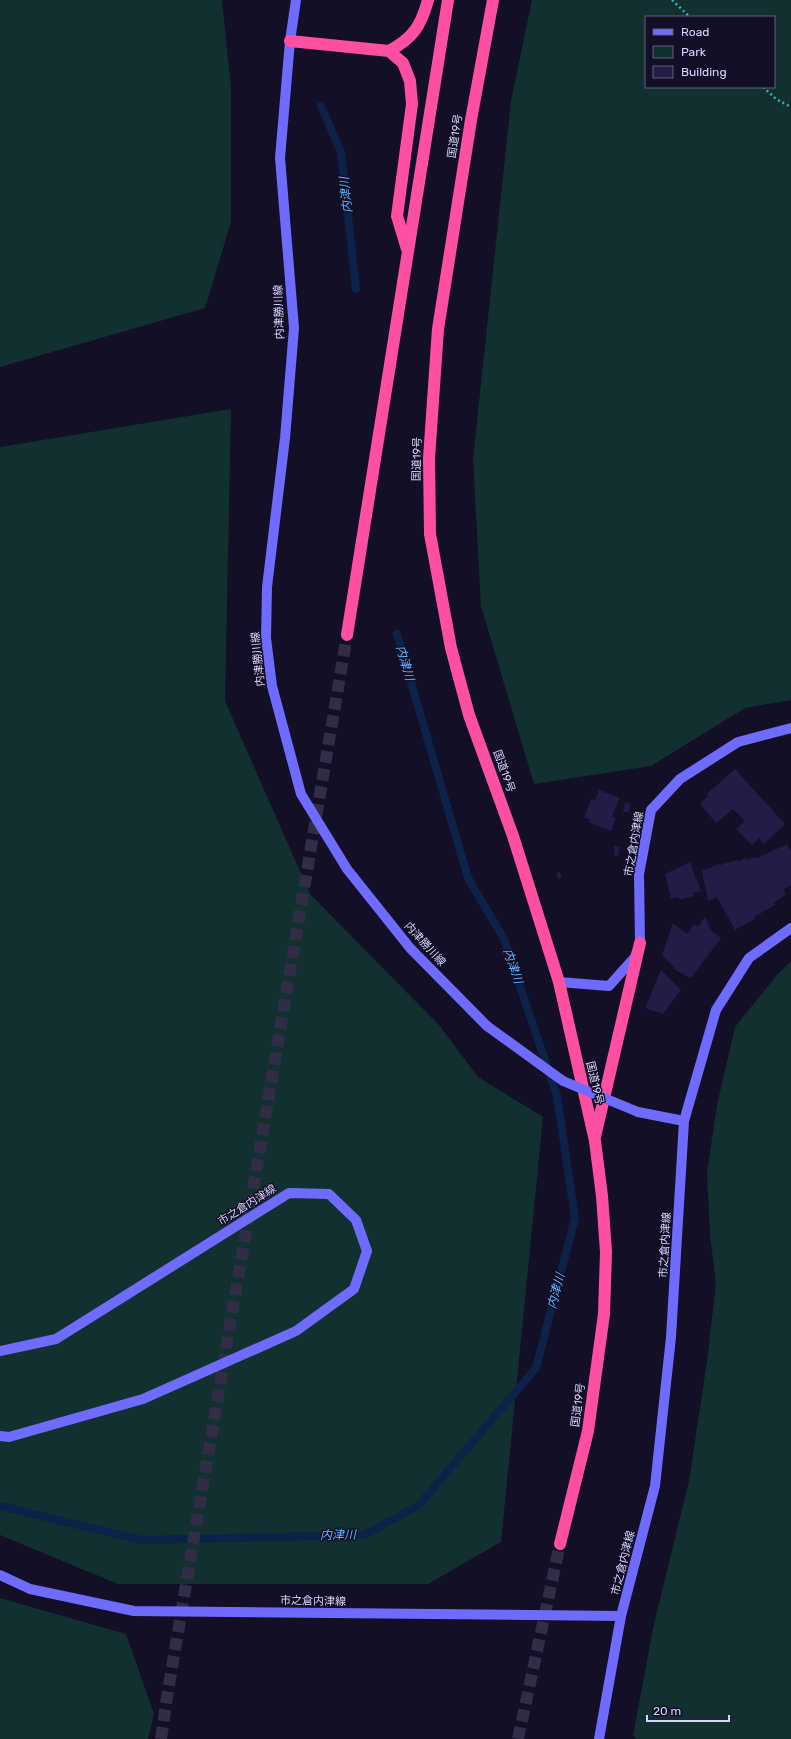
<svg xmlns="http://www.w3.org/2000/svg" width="791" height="1739" font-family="Rubik,'Noto Sans JP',sans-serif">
  <rect width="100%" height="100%" fill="#130f26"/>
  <path fill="#12302f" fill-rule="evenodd" d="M 0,0 L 222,0 L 231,88 L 231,222 L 205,308 L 0,367 Z
    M 532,0 L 791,0 L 791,700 L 745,708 L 651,766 L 534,784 L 481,606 L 473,459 L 511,101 ZM 646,17 L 774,17 L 774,87 L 646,87 Z
    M 231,409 L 225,701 L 310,894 L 439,1025 L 478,1077 L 543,1117 L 501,1542 L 428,1584 L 118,1584 L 0,1535 L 0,447 Z
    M 791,961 L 791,1739 L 637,1739 L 633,1735 L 654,1624 L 689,1481 L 707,1361 L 716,1284 L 710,1235 L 707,1173 L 717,1105 L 735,1027 L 777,975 Z
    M 0,1598 L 126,1634 L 154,1714 L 148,1739 L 0,1739 Z"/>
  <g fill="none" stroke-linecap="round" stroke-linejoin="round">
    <path stroke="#0c2248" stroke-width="8" d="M 321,106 L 341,152 L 356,289
      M 0,1506 L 141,1540 L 364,1535 L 418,1506 L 536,1368 L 575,1218 L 557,1096 L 504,939 L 468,878 L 397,634"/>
  </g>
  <path fill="#241b47" d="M 735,769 L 785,824 L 764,844 L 759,838 L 752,845 L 736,829 L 745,821 L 733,809 L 716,823 L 700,804 L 708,796 L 707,794 Z
    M 599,790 L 620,798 L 612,817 L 616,818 L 611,831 L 588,822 L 590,820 L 584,817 L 591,799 L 595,800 Z
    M 625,802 L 631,804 L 628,813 L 623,811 Z
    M 787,844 L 791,851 L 791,885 L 783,889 L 786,894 L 774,903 L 775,905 L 754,917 L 755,919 L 735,930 L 717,897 L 708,901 L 702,871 L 719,864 L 720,865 L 737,860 L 740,861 L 747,857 L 747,860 L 755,857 L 758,858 Z
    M 614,846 L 619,847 L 618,856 L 614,855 Z
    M 690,862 L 701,891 L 693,893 L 694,896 L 679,900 L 679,897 L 671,899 L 665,874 Z
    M 560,872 L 562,878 L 558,879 L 556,874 Z
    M 705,917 L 711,930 L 721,938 L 691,978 L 677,971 L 662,955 L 673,923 L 687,934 L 694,924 L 698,927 Z
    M 661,970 L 681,990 L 663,1014 L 645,1008 Z"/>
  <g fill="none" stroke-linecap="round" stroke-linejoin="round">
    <path stroke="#312d47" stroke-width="12" stroke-dasharray="12 6" stroke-linecap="butt" d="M 161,1739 L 167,1697 L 347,635
      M 518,1739 L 560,1544"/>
    <path stroke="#2fb8b0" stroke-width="2.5" stroke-dasharray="2 3" stroke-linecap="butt" d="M 672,0 L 690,17
      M 763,87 L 776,99 L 791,107"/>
    <path stroke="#6f6bff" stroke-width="10" d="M 296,0 L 290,41 L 280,158 L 294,328 L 285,438 L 267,587 L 266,638 L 272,686 L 301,794 L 347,869 L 410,948 L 487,1026
      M 559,982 L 609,986 L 635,957 L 640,943 L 639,874 L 651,810 L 680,779 L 738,742 L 791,728
      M 638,1112 L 684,1121
      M 0,1351 L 56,1339 L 289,1193 L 329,1194 L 356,1220 L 367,1251 L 354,1289 L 296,1331 L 143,1399 L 9,1437 L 0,1436
      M 0,1575 L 30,1589 L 134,1611 L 621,1616 L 655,1486 L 671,1337 L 684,1121 L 716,1010 L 749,958 L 791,928
      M 599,1739 L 621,1616"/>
    <path stroke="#ff4fa3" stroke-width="12" d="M 493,0 L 471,120 L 438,329 L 429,458 L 430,534 L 451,648 L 469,715 L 513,836 L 559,982 L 595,1141 L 602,1196 L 606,1252 L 604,1314 L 588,1431 L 560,1544
      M 290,41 L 389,51 C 413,38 421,26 428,0
      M 389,51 L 403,63 L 410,81 L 412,104 L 397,216 L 407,249
      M 347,635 L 448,0
      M 595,1137 L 640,943"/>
    <path stroke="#6f6bff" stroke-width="10" d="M 487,1026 L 563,1081 L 638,1112"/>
  </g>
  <g text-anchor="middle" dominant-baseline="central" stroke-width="3" stroke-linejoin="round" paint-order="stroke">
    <g font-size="11" fill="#d9d4ff" stroke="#130f26">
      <text transform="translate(455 136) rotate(-81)">国道19号</text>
      <text transform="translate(279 312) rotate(-92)">内津勝川線</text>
      <text transform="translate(417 459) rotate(-89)">国道19号</text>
      <text transform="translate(258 659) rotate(-96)">内津勝川線</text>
      <text transform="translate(504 771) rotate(70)">国道19号</text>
      <text transform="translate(634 844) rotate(-80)">市之倉内津線</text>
      <text transform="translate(425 944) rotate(48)">内津勝川線</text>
      <text transform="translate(595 1083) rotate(77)">国道19号</text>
      <text transform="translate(247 1205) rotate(-32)">市之倉内津線</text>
      <text transform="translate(665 1245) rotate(-87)">市之倉内津線</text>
      <text transform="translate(578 1405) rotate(-82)">国道19号</text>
      <text transform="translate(623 1563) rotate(-76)">市之倉内津線</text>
      <text transform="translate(313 1601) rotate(1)">市之倉内津線</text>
    </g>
    <g font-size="12" font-style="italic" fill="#62b6ff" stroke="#130f26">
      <text transform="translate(346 195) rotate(-96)">内津川</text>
      <text transform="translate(405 663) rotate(74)">内津川</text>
      <text transform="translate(513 966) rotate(71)">内津川</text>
      <text transform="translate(556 1291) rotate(-75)">内津川</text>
      <text transform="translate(338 1535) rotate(-1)">内津川</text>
    </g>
  </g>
  <rect x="645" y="16" width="130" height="72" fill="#130f26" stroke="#625e7d"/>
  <rect x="653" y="29" width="20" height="6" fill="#6f6bff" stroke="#625e7d"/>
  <text x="681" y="36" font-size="12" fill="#d9d4ff">Road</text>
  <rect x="653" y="46" width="20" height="12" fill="#12302f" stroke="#625e7d"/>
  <text x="681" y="56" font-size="12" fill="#d9d4ff">Park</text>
  <rect x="653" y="66" width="20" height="12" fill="#241b47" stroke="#625e7d"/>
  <text x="681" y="76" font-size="12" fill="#d9d4ff">Building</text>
  <path d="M647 1715v6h82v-6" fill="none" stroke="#d9d4ff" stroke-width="2"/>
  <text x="653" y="1715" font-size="12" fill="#d9d4ff" stroke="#130f26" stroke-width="3" paint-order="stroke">20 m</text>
</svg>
